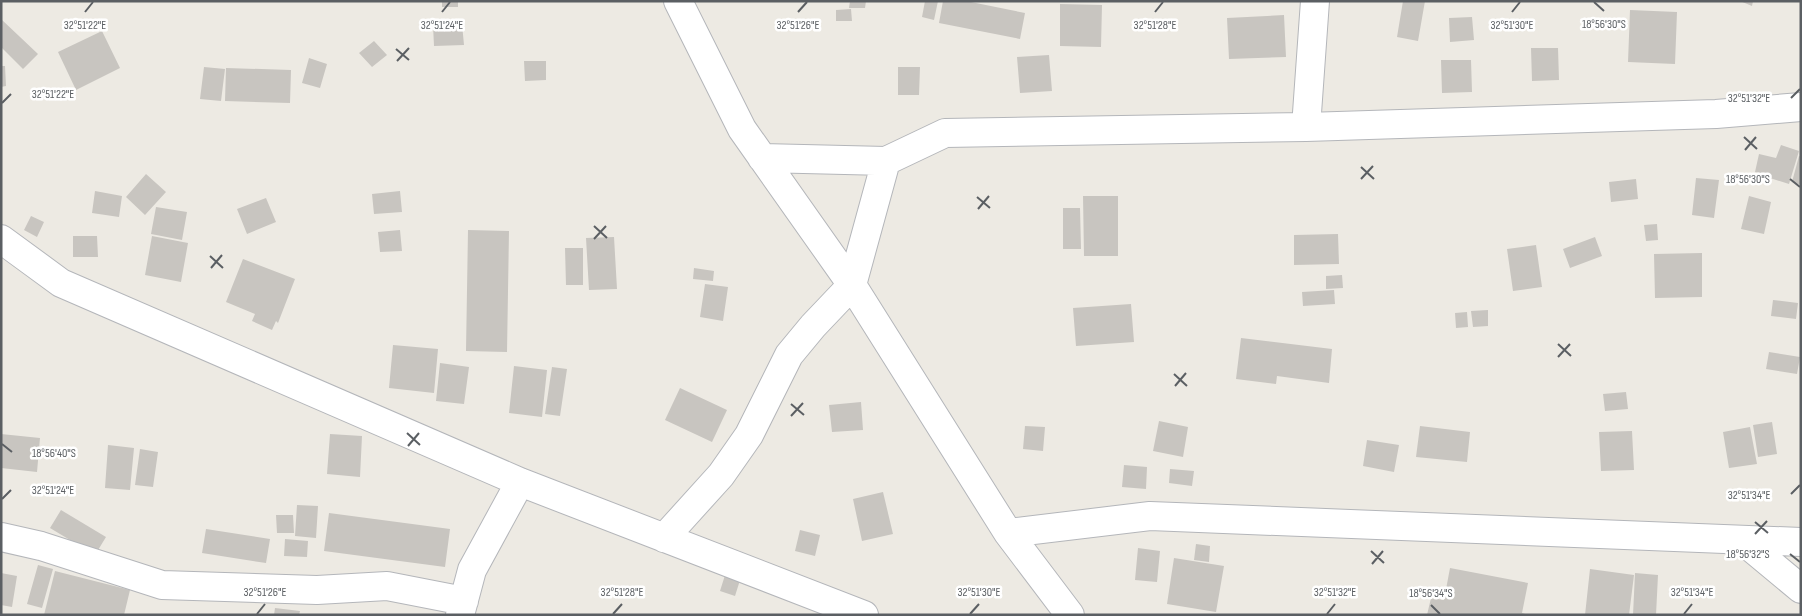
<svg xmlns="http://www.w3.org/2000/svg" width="1802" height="616" font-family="'Sofia Sans Condensed',sans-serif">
  <rect width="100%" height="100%" fill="#edeae3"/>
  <path fill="#c8c5c0" d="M 442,1 L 458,1 L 458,7 L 442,7 Z
    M 850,1 L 866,1 L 865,8 L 849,8 Z
    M 925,1 L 938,1 L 934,20 L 922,17 Z
    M 943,1 L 966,1 L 1025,13 L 1020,39 L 939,23 Z
    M 1403,1 L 1425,1 L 1418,41 L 1397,37 Z
    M 1740,1 L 1753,1 L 1752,6 Z
    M 1060,4 L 1102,5 L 1101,47 L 1060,46 Z
    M 851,9 L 852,21 L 836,21 L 836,10 Z
    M 1630,10 L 1677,12 L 1675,64 L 1628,62 Z
    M 1284,15 L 1286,57 L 1229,59 L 1227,18 Z
    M 1472,17 L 1474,40 L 1450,42 L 1449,18 Z
    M 1,19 L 38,54 L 23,69 L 1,47 Z
    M 462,24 L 464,45 L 434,46 L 433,25 Z
    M 102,31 L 120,68 L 76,90 L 58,52 Z
    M 374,41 L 387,55 L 372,67 L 359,53 Z
    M 1531,48 L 1558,48 L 1559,80 L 1532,81 Z
    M 1049,55 L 1052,91 L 1020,93 L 1017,57 Z
    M 309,58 L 327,64 L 320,88 L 302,83 Z
    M 1441,60 L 1471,60 L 1472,92 L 1442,93 Z
    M 524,61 L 546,61 L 546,80 L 525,81 Z
    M 1,66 L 5,66 L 6,86 L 1,87 Z
    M 204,67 L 225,69 L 221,101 L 200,99 Z
    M 898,67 L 920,67 L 919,95 L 898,95 Z
    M 226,68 L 291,70 L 290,103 L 225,101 Z
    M 1781,145 L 1799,151 L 1789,184 L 1770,178 L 1771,175 L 1755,172 L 1759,154 L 1776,158 Z
    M 1799,156 L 1801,157 L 1801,185 L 1792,182 Z
    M 146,174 L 166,192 L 145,215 L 126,197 Z
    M 1696,178 L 1719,180 L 1714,218 L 1692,215 Z
    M 1636,179 L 1638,199 L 1611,202 L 1609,182 Z
    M 95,191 L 122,196 L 119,217 L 92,213 Z
    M 400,191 L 402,212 L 374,214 L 372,194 Z
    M 1083,196 L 1118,196 L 1118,256 L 1084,256 Z
    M 1749,196 L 1771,202 L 1764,234 L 1741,229 Z
    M 266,198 L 276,222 L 247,234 L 237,209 Z
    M 156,207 L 187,212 L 182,240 L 151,234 Z
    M 1063,208 L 1080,208 L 1081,249 L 1063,249 Z
    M 31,216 L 44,222 L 37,237 L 24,230 Z
    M 1657,224 L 1658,240 L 1646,241 L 1644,225 Z
    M 400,230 L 402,251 L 380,252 L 378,232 Z
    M 468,230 L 509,231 L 507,352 L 466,351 Z
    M 1338,234 L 1339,264 L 1294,265 L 1294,235 Z
    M 73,236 L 97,236 L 98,257 L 73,257 Z
    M 152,236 L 188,243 L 181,282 L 145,275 Z
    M 614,237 L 617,289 L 589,290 L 586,238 Z
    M 1595,237 L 1602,256 L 1570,268 L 1563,249 Z
    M 1536,245 L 1542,287 L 1513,291 L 1507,249 Z
    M 565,248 L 583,248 L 583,285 L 566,285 Z
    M 1702,253 L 1702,297 L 1655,298 L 1654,254 Z
    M 243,259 L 295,279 L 278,323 L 276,321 L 272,330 L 252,321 L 255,314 L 226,302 Z
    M 694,268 L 714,271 L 713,281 L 693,279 Z
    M 1342,275 L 1343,288 L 1326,289 L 1326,276 Z
    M 705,284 L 728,287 L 723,321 L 700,317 Z
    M 1334,290 L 1335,304 L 1303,306 L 1302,292 Z
    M 1773,300 L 1798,303 L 1796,319 L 1771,316 Z
    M 1131,304 L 1134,342 L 1076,346 L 1073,308 Z
    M 1488,310 L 1488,326 L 1473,327 L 1471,311 Z
    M 1467,312 L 1468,327 L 1456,328 L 1455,313 Z
    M 1241,338 L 1332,349 L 1329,383 L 1277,376 L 1276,384 L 1236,379 Z
    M 393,345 L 438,349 L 434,393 L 389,388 Z
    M 1769,352 L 1800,357 L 1797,374 L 1766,369 Z
    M 440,363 L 469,367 L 464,404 L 436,401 Z
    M 514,366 L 547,370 L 542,417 L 509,413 Z
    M 552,367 L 567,369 L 560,416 L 545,414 Z
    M 680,388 L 727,410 L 712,442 L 665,420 Z
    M 1626,392 L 1628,409 L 1605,411 L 1603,394 Z
    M 861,402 L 863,430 L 832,432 L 829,405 Z
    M 1159,421 L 1188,427 L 1183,457 L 1153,451 Z
    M 1772,422 L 1777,454 L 1758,457 L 1753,425 Z
    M 1025,426 L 1045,427 L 1043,451 L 1023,449 Z
    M 1420,426 L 1470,432 L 1467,462 L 1416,457 Z
    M 1750,427 L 1757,464 L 1729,468 L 1723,432 Z
    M 1632,431 L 1634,470 L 1601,471 L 1599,432 Z
    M 1,434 L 40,438 L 37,472 L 1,468 Z
    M 330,434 L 362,436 L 360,477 L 327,474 Z
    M 1367,440 L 1399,445 L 1394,472 L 1363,466 Z
    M 108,445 L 134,448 L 130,490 L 105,488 Z
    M 140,449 L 158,452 L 153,487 L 135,485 Z
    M 1124,465 L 1147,467 L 1146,489 L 1122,487 Z
    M 1170,469 L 1194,471 L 1192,486 L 1169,483 Z
    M 883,492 L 893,534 L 862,541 L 853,499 Z
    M 297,505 L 318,506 L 316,538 L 295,536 Z
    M 61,510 L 106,537 L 95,555 L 50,528 Z
    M 329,513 L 450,529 L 445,567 L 324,551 Z
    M 276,515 L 293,515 L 294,533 L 277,533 Z
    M 206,529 L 270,539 L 266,563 L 202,553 Z
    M 800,530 L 820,535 L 815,556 L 795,551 Z
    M 285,539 L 308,541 L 307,557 L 284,556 Z
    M 1196,544 L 1210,546 L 1209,562 L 1194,560 Z
    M 1138,548 L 1160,551 L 1157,582 L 1135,580 Z
    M 1174,558 L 1224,566 L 1216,612 L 1167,604 Z
    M 38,565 L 53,569 L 42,608 L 27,604 Z
    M 1450,568 L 1528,583 L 1522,613 L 1528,615 L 1427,615 L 1431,598 L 1444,600 Z
    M 1590,569 L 1634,575 L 1629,615 L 1585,615 Z
    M 55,571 L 130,590 L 124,615 L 44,615 Z
    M 726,572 L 741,577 L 735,596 L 720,591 Z
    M 1,573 L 17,576 L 12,607 L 1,605 Z
    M 1635,573 L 1658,575 L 1656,615 L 1633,615 Z
    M 275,608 L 300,611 L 299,615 L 274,615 Z"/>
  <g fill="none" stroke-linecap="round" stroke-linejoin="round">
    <g stroke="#b4b6ba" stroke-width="30">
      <path id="minor" d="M 678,1 L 742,129 L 852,285 L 1008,533 L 1070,615
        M 1306,127 L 1315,1
        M 762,158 L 886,161
        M 1,239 L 61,283 L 520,482 L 864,615
        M 1008,533 L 1150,516 L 1801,542
        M 1,537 L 41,546 L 162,585 L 317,590 L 387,586 L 464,601
        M 664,538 L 721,475 L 749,435 L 789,355 L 813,326 L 852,285 L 886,161 L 945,133 L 1306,127 L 1716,114 L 1801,107
        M 1742,540 L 1801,589
        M 460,615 L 472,570 L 520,482"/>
    </g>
    <use href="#minor" stroke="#fff" stroke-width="28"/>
  </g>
  <path fill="none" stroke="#5b5f63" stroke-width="2" d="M 1594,2 L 1604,11M 85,12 L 93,2M 442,12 L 450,2M 798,12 L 807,2M 1155,12 L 1163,2M 1512,12 L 1520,2M 396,49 L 409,60M 397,61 L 409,48M 1791,98 L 1800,89M 2,103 L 11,94M 1744,137 L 1757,149M 1745,150 L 1756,137M 1361,167 L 1374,179M 1361,179 L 1373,166M 1790,179 L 1800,187M 977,197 L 990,208M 978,209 L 989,196M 594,226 L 607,238M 594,239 L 606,226M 210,256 L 223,268M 211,268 L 222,255M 1558,344 L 1571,356M 1558,357 L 1570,344M 1174,374 L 1187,386M 1175,386 L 1186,373M 791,404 L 804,415M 791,416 L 803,403M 407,433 L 420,445M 2,444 L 12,452M 408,446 L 419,433M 1791,494 L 1800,485M 2,499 L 11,490M 1755,522 L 1768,533M 1755,534 L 1767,521M 1371,551 L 1384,563M 1790,554 L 1800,562M 1372,564 L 1383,551M 1431,605 L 1440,614M 257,614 L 265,604M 613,614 L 622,604M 970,614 L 979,604M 1327,614 L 1335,604M 1684,614 L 1692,604"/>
  <g font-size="12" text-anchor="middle" fill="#5b5f63" stroke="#fff" stroke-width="5" stroke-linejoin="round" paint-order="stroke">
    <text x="1604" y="28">18°56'30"S</text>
    <text x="85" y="29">32°51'22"E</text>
    <text x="798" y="29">32°51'26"E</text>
    <text x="1155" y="29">32°51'28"E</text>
    <text x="442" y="29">32°51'24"E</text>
    <text x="1512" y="29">32°51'30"E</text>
    <text x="53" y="98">32°51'22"E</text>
    <text x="1749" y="102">32°51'32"E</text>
    <text x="1748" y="183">18°56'30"S</text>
    <text x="54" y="457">18°56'40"S</text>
    <text x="53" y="494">32°51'24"E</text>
    <text x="1749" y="499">32°51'34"E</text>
    <text x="1748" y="558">18°56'32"S</text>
    <text x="265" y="596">32°51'26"E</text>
    <text x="622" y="596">32°51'28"E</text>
    <text x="979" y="596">32°51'30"E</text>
    <text x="1335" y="596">32°51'32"E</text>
    <text x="1692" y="596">32°51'34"E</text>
    <text x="1431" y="597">18°56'34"S</text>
  </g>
  <rect width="1802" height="616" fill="none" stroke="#5b5f63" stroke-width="5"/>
</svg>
